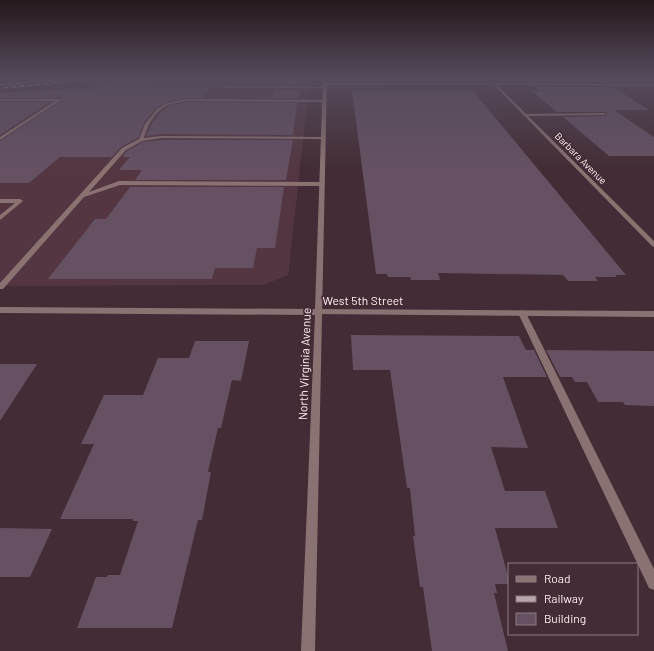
<svg xmlns="http://www.w3.org/2000/svg" width="654" height="651" font-family="Barlow,sans-serif">
  <rect width="100%" height="100%" fill="#432c35"/>
  <path fill="#533641" d="M 167,77 L 310,77 L 288,275 L 263,285 L 0,286 L 0,92 Z"/>
  <path fill="#655162" d="M 281,77 L 303,77 L 301,85 L 278,85 Z
    M 524,77 L 597,77 L 605,82 L 529,82 Z
    M 99,86 L 209,88 L 202,98 L 187,98 L 167,102 L 156,108 L 144,123 L 138,138 L 121,147 L 112,157 L 60,157 L 29,183 L 0,183 L 0,141 L 62,100 L 59,98 L 0,98 L 0,93 L 63,89 L 94,89 Z
    M 535,87 L 613,87 L 649,110 L 614,110 L 654,137 L 654,156 L 609,156 L 563,117 L 606,116 L 607,115 L 606,112 L 557,112 L 532,91 L 540,91 Z
    M 276,90 L 300,90 L 298,98 L 272,98 Z
    M 352,90 L 384,91 L 473,91 L 626,275 L 615,275 L 617,277 L 595,277 L 598,281 L 568,281 L 563,275 L 438,273 L 440,280 L 411,280 L 410,277 L 388,277 L 387,274 L 376,274 Z
    M 0,102 L 50,102 L 0,135 Z
    M 187,102 L 297,103 L 293,135 L 161,134 L 146,136 L 152,123 L 162,111 L 171,105 Z
    M 161,140 L 293,140 L 286,180 L 135,180 L 142,170 L 119,170 L 130,157 L 122,157 L 127,151 L 142,142 Z
    M 130,187 L 284,187 L 275,248 L 257,248 L 253,268 L 215,268 L 212,279 L 48,279 L 95,219 L 106,219 Z
    M 351,335 L 519,336 L 526,350 L 534,350 L 547,377 L 503,377 L 528,448 L 491,447 L 505,491 L 545,491 L 558,528 L 495,528 L 509,580 L 509,584 L 495,584 L 497,593 L 494,593 L 508,651 L 432,651 L 423,587 L 420,587 L 413,536 L 415,536 L 410,488 L 407,488 L 390,370 L 353,370 Z
    M 195,341 L 249,341 L 241,381 L 232,380 L 221,428 L 218,428 L 208,472 L 211,472 L 202,520 L 198,520 L 172,628 L 77,628 L 96,577 L 107,577 L 108,575 L 120,575 L 138,521 L 133,521 L 133,519 L 60,519 L 94,444 L 81,444 L 104,395 L 143,395 L 158,358 L 189,358 Z
    M 546,350 L 654,351 L 654,406 L 625,405 L 623,402 L 598,402 L 587,382 L 575,382 L 572,377 L 560,377 Z
    M 0,364 L 37,364 L 0,421 Z
    M 0,528 L 52,529 L 30,577 L 0,577 Z"/>
  <g fill="none" stroke-linecap="round" stroke-linejoin="round">
    <path fill="#8b7272" fill-rule="evenodd" d="M 225,86 L 324,87 L 326,88 L 226,88 Z
      M 0,99 L 59,99 L 61,100 L 0,140 L 0,137 L 55,101 L 0,101 Z
      M 187,99 L 324,100 L 326,101 L 324,102 L 187,101 C 182,102 176,103 171,104 C 156,109 148,124 144,138 L 161,136 L 323,137 L 325,138 L 323,139 L 161,138 L 142,141 L 126,150 L 89,192 L 119,181 L 322,182 L 325,184 L 322,186 L 120,185 L 84,197 L 3,289 L 0,289 L 0,283 L 122,148 L 139,139 L 145,124 L 157,109 L 167,103 Z
      M 605,113 L 606,115 L 525,116 L 523,115 L 525,114 Z
      M 0,199 L 20,199 L 23,201 L 0,220 L 0,215 L 15,203 L 0,203 Z
      M 522,310 L 526,313 L 654,569 L 654,590 L 649,588 L 518,313 Z"/>
    <path fill="#8b7272" fill-rule="evenodd" d="M 649,77 L 654,80 L 654,82 L 645,77 Z
      M 323,83 L 654,84 L 654,86 L 497,85 L 654,241 L 654,247 L 652,246 L 494,85 L 324,85 Z
      M 319,309 L 654,311 L 654,317 L 316,314 L 315,312 Z"/>
    <path fill="#8b7272" fill-rule="evenodd" d="M 323,77 L 327,77 L 315,651 L 301,651 L 315,315 L 0,313 L 0,307 L 315,309 Z"/>
    <path stroke="#b8a5ac" stroke-width="1" d="M 0,85 L 90,77"/>
    <g stroke="#b8a5ac" stroke-width="2">
      <path id="rail" d="M 0,88 L 119,77"/>
    </g>
    <use href="#rail" stroke="#432c35" stroke-width="1.5" stroke-dasharray="4" stroke-linecap="butt"/>
  </g>
  <linearGradient id="sky" x2="0" y2="1"><stop stop-color="#25181d"/><stop offset="0.46" stop-color="#554b5c"/><stop offset="1" stop-color="#554b5c" stop-opacity="0"/></linearGradient>
  <rect width="654" height="169" fill="url(#sky)"/>
  <g text-anchor="middle" dominant-baseline="central" stroke-width="3.5" stroke-linejoin="round" paint-order="stroke">
    <g font-size="10" fill="#feeef3" stroke="#432c35">
      <text transform="translate(581 158) rotate(45)">Barbara Avenue</text>
    </g>
    <g font-size="12" fill="#feeef3" stroke="#432c35">
      <text x="363" y="300">West 5th Street</text>
      <text transform="translate(304 364) rotate(-88)">North Virginia Avenue</text>
    </g>
  </g>
  <rect x="508" y="563" width="130" height="72" fill="#432c35" stroke="#8e7a81"/>
  <rect x="516" y="576" width="20" height="6" fill="#8b7272" stroke="#8e7a81"/>
  <text x="544" y="583" font-size="12" fill="#feeef3">Road</text>
  <rect x="516" y="596" width="20" height="6" fill="#b8a5ac" stroke="#8e7a81"/>
  <text x="544" y="603" font-size="12" fill="#feeef3">Railway</text>
  <rect x="516" y="613" width="20" height="12" fill="#655162" stroke="#8e7a81"/>
  <text x="544" y="623" font-size="12" fill="#feeef3">Building</text>
</svg>
